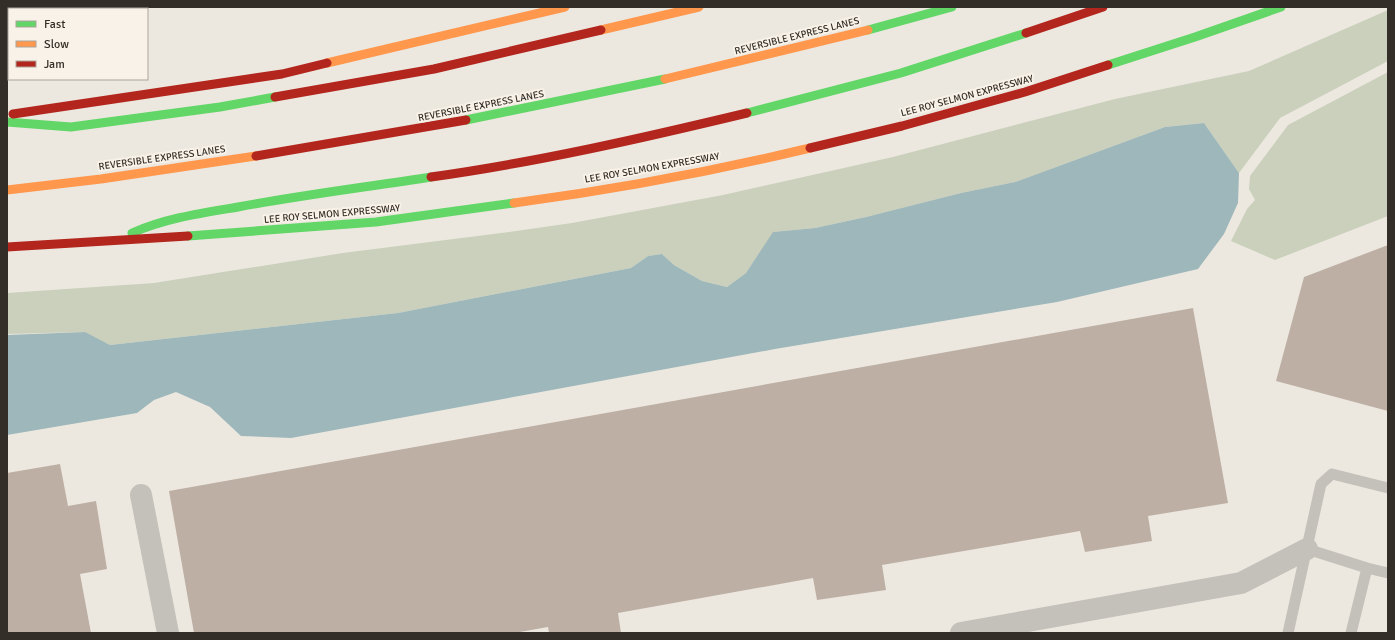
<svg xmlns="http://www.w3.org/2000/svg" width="1395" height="640" font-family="Signika,sans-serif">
  <rect width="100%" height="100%" fill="#ece8e0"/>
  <path fill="#cad0bb" d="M 1388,10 L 1388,61 L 1280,118 L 1239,173 L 1204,123 L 1165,127 L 1015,182 L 961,193 L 866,217 L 815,228 L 774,232 L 746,273 L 727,287 L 702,281 L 674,265 L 662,254 L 648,256 L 631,268 L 398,313 L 110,345 L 84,332 L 7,334 L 7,293 L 154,283 L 343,253 L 509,232 L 572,223 L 723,195 L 893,157 L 1115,99 L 1249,71 Z
    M 1388,72 L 1388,216 L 1275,260 L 1231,241 L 1247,209 L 1255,200 L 1249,189 L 1250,176 L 1288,125 Z"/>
  <path fill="#9eb7ba" d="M 1204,123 L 1239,173 L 1238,203 L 1224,234 L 1198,269 L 1057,302 L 775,349 L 291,438 L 241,436 L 210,407 L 176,392 L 154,400 L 137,413 L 7,435 L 7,335 L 85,332 L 110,345 L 398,313 L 631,268 L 648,256 L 662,254 L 674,265 L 702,281 L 727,287 L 746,273 L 773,232 L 815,228 L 866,217 L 961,193 L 1015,182 L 1165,127 Z"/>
  <path fill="#beafa4" d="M 1388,245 L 1388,411 L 1276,381 L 1304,277 Z
    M 1193,308 L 1228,503 L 1148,516 L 1152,541 L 1085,552 L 1080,531 L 882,565 L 886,590 L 817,600 L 813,578 L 618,613 L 621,633 L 549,633 L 548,627 L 514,633 L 194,633 L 169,491 Z
    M 60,464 L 68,506 L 96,501 L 107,569 L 80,574 L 91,633 L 7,633 L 7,473 Z"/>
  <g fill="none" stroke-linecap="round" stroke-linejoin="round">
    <path stroke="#c4c0ba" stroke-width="11" d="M 1307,549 L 1367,568 L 1351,633
      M 1367,568 L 1388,573
      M 1288,633 L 1321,484 L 1332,474 L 1388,488"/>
    <path stroke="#c4c0ba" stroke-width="22" d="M 141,495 L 168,633
      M 961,633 L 1241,583 L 1307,549"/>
    <path stroke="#63d668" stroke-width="9" d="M 868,30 L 952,7
      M 1108,65 L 1195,37 L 1281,7
      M 747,113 L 901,73 L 1026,33
      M 466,120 L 665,79
      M 7,122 L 71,127 L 220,107 L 275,97
      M 132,233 C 166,218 202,213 238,207 C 302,195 367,187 431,177
      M 188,236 L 376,222 L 514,203"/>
    <path stroke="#ff974d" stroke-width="9" d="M 601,30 L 699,7
      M 327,63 L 565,7
      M 665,79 L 868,30
      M 7,190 L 101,179 L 256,156
      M 514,203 C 612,190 714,171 810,148"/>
    <path stroke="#b3261e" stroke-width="9" d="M 1026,33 L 1103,7
      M 275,97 L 434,69 L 601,30
      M 13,114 L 282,74 L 327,63
      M 810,148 L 902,126 L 1025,92 L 1108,65
      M 256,156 L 466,120
      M 431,177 C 538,162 643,138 747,113
      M 7,247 L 188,236"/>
  </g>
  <g text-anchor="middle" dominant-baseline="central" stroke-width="4" stroke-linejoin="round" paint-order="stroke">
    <g font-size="10" fill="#342e28" stroke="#f8f2e8">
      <text transform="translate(797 36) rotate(-14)">REVERSIBLE EXPRESS LANES</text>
      <text transform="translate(967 96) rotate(-15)">LEE ROY SELMON EXPRESSWAY</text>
      <text transform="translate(481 106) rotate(-11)">REVERSIBLE EXPRESS LANES</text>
      <text transform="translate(162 158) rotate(-8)">REVERSIBLE EXPRESS LANES</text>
      <text transform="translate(652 168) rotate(-10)">LEE ROY SELMON EXPRESSWAY</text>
      <text transform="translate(332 214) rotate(-5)">LEE ROY SELMON EXPRESSWAY</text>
    </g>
  </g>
  <rect width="1395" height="640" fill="none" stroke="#342e28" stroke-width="16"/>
  <rect x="8" y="8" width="140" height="72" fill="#f8f2e8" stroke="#aaa49b"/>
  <rect x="16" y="21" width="20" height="6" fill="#63d668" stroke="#aaa49b"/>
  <text x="44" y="28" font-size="12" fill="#342e28">Fast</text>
  <rect x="16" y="41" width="20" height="6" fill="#ff974d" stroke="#aaa49b"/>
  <text x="44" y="48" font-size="12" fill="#342e28">Slow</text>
  <rect x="16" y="61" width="20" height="6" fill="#b3261e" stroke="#aaa49b"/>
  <text x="44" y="68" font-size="12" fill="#342e28">Jam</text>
</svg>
